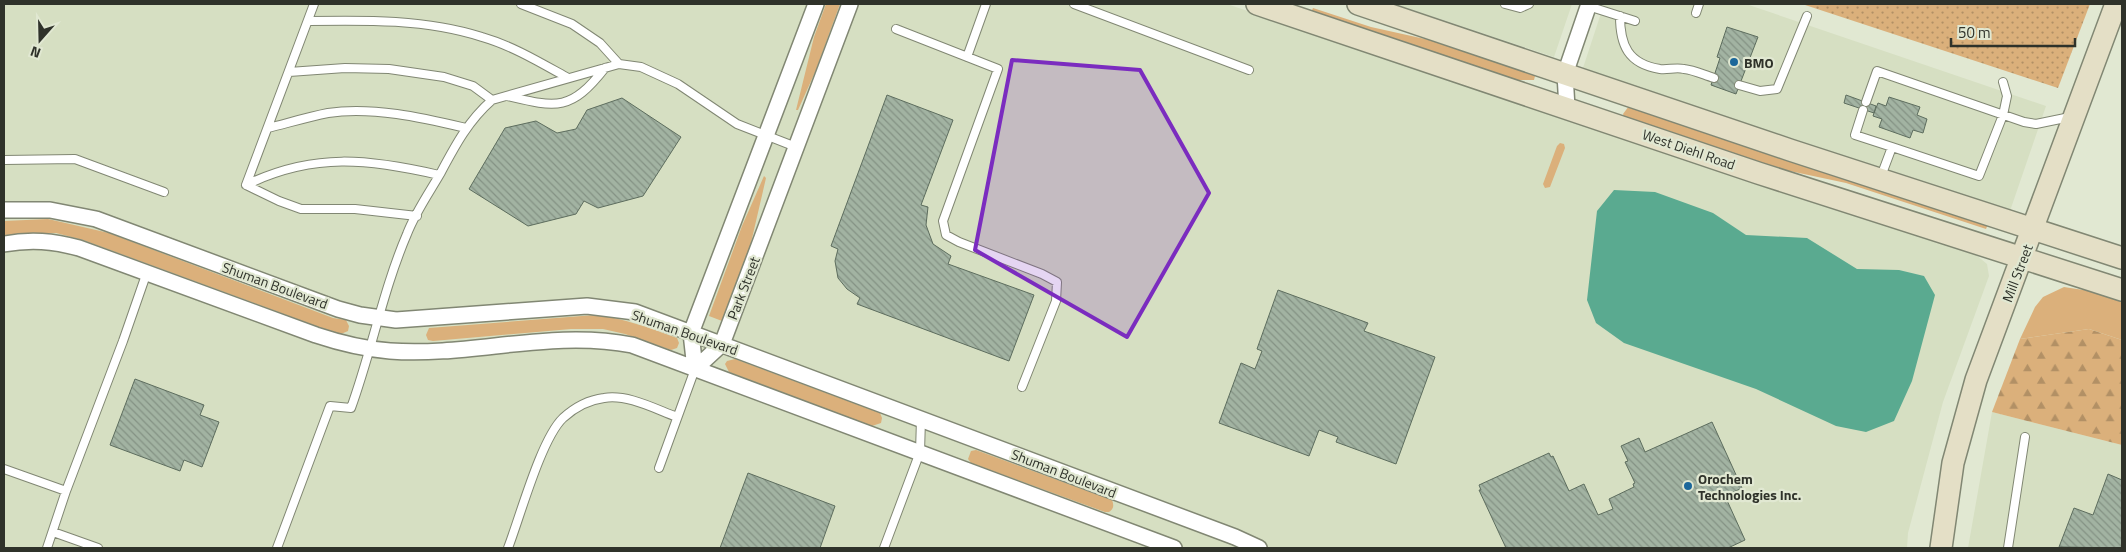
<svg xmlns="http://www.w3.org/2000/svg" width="2126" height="552" font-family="'Titillium Web',sans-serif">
  <defs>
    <pattern id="forest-firs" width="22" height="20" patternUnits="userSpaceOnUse" patternTransform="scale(1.25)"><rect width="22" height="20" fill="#dbb07b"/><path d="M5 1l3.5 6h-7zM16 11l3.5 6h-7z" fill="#b29065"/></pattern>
    <pattern id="park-dots" width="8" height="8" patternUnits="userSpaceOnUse" patternTransform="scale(1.25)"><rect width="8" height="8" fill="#dbb07b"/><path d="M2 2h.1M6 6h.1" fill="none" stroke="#b29065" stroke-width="1.8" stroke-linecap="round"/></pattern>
    <pattern id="building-back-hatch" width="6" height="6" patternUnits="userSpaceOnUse" patternTransform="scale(1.25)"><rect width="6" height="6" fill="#a2b3a2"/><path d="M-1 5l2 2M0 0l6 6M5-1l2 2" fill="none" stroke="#849284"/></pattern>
  </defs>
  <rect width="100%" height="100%" fill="#e1e8d2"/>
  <path fill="#d6dfc2" d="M 4,4 L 1227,4 L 1599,130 L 1975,254 L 1987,264 L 1989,276 L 1943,402 L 1908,533 L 1907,548 L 4,548 Z
    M 1395,4 L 1572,4 L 1554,57 Z
    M 1604,4 L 1746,4 L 2046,106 L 2010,211 L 1582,71 Z
    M 1992,412 L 2122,445 L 2122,548 L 1968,548 Z"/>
  <path fill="#dbb07b" d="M 826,4 L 840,4 L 816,70 L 798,110 L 796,110 L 814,37 Z
    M 1313,8 L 1371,27 L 1443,43 L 1529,72 L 1535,76 L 1534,80 L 1511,80 L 1311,12 Z
    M 1629,106 L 1988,224 L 1986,229 L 1846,183 L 1761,165 L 1625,119 L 1623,114 Z
    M 1560,143 L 1564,144 L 1565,148 L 1550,187 L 1545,188 L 1543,184 L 1557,146 Z
    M 764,176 L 766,178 L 750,247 L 722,321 L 709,316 L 742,226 Z
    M 48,219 L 109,233 L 333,318 L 346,320 L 349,326 L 348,331 L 341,334 L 316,326 L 83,240 L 56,233 L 4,235 L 4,221 Z
    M 2064,287 L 2090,291 L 2122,301 L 2122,340 L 2089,329 L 2020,339 L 2035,307 L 2043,297 Z
    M 595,315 C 624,318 649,328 677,338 L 679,343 L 677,348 L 671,350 L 625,334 L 603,329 L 571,329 L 433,341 L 428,340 L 426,335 L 429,328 Z
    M 735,359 L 880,413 L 882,418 L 881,423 L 872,426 L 729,372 L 725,364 L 727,361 Z
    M 976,450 L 1112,500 C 1114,505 1114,509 1109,512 L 1105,512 L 971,463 L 968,459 L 971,451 Z"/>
  <path fill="url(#forest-firs)" d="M 2089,329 L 2122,340 L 2122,445 L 1992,412 L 2020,339 Z"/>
  <path fill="url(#park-dots)" d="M 1802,4 L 2090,4 L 2058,88 Z"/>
  <path fill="#5aaa90" d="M 1614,190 L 1655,192 L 1713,213 L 1746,235 L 1807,238 L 1857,269 L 1899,270 L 1924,276 L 1935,295 L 1912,381 L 1894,421 L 1866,432 L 1836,426 L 1756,389 L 1624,343 L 1596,323 L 1587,300 L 1597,211 Z"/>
  <path fill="url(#building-back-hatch)" stroke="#5d6d5e" d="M 1727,27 L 1758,37 L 1736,94 L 1711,85 L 1720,58 L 1717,57 Z
    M 887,95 L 953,120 L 921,205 L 928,207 L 926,225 L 933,244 L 951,256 L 948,264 L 1034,295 L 1009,361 L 857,304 L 860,298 L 847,289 L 838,278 L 835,261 L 838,249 L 831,246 Z
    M 1846,95 L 1876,106 L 1874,113 L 1844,103 Z
    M 1889,97 L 1920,107 L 1917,115 L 1927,119 L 1923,133 L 1913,130 L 1910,138 L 1879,127 L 1882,119 L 1873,116 L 1874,113 L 1878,103 L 1886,106 Z
    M 622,98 L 681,137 L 643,196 L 598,208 L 584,201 L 576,214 L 528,226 L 469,189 L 505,128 L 536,121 L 557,133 L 576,129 L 587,110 Z
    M 1278,290 L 1368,323 L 1364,331 L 1435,357 L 1396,464 L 1336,442 L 1338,437 L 1319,430 L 1309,456 L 1219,423 L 1241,363 L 1255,369 L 1262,351 L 1257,349 Z
    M 135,379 L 204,405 L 200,415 L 219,422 L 202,467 L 184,460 L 180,471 L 110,445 Z
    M 1712,422 L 1742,488 L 1725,496 L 1745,540 L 1728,548 L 1506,548 L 1479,490 L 1481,490 L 1479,485 L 1549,453 L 1551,457 L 1553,456 L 1569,491 L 1584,484 L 1598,515 L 1613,509 L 1609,499 L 1634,487 L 1633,484 L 1635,483 L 1625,462 L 1628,461 L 1621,446 L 1639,438 L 1645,452 Z
    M 748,473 L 835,506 L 820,548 L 720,548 Z
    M 2108,474 L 2122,480 L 2122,548 L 2059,547 L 2074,508 L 2093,515 Z"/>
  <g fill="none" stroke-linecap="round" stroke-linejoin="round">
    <g stroke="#818773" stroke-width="10">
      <path id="lane" d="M 314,4 L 246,185 L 279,201 L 301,209 L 355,209 L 417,216
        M 521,4 L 572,24 L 600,43 L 619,64
        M 1074,4 L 1249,70
        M 1505,4 L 1520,8 L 1529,4
        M 1588,6 L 1635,21
        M 1696,13 L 1699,4
        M 1620,16 C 1620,45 1628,64 1660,69 C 1668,70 1676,67 1684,69 C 1694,70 1704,75 1714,78
        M 308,21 C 366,20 426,19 482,37 C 513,46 541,63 568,78
        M 896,29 L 998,69 L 943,221 L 946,235 L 959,242 L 1042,274 L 1057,282 L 1056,301 L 1022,387
        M 967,57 L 986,4
        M 289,72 L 345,68 L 389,69 L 444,77 L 473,86 L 492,100
        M 1739,85 L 1760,91 L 1777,89 L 1807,16
        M 507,96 C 558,108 571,111 605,68
        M 1866,102 L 1877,71 L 2024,122 L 2036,124 L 2070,117
        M 1863,110 L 1855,135 L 1892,147
        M 268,128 C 288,123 308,117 328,113 C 372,106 423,118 466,128
        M 4,160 L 75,159 L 164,192
        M 1880,179 L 1892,147 L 1979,176 L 2003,115 L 2007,96 L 2003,82
        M 246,185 C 314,152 369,159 439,175
        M 659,468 L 695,369
        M 4,469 L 66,491
        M 53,532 L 98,548
        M 47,548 L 66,491 L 123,341 L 147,272
        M 277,548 L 330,406 L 351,408 C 372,350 383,290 407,234 C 415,213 429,193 440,174 C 455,146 468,121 492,100 L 619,64 L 641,67 L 678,84 L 737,124 L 796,147
        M 508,548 C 520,517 541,439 563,418 C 574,408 588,400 604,398 C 628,394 655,409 677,417
        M 884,548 L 920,452 L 921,419
        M 2008,548 L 2025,437"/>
    </g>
    <g stroke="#818773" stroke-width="18">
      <path id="street" d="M 1567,108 L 1565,74 L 1589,4
        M 4,210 L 50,210 L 96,219 L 338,309 L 360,315 L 396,320 L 587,306 L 635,312 L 1235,537 L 1259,548
        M 4,244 C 31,239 53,241 79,248 L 316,335 C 340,343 364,349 390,351 C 471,357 550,329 632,345 L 1174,548
        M 695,369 L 722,344 L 850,4
        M 695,369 L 691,333 L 816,4"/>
    </g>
    <g stroke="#818773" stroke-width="24">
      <path id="secondary" d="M 1257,4 L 1758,173 L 2122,290
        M 1358,4 L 1790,150 L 2122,258
        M 1941,548 L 1953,463 L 1976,380 L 2116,4"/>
    </g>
    <use href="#lane" stroke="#fff" stroke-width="8"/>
    <use href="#street" stroke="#fff" stroke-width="15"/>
    <use href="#secondary" stroke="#e4dfc6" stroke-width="21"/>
  </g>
  <path fill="#7b2cbf" fill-opacity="0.2" stroke="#7b2cbf" stroke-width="4" stroke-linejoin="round" d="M 1012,60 L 1140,70 L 1209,193 L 1127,337 L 975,250 Z"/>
  <g fill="#1c679a" stroke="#e1e8d2" stroke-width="2">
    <circle cx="1734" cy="62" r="5"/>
    <circle cx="1688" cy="486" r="5"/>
  </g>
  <g text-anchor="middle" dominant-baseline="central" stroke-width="4.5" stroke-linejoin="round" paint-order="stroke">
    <g font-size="14" font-weight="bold" fill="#2f322a" stroke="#e1e8d2" text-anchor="start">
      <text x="1744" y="62">BMO</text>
      <text x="1698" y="478">Orochem<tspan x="1698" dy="16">Technologies Inc.</tspan></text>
    </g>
    <g font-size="14" fill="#2f322a" stroke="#e1e8d2">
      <text transform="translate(1689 149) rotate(19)">West Diehl Road</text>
      <text transform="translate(2017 273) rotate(-69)">Mill Street</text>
      <text transform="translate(275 285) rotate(20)">Shuman Boulevard</text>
      <text transform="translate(743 288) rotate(-69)">Park Street</text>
      <text transform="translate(685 332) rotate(19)">Shuman Boulevard</text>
      <text transform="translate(1064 473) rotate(21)">Shuman Boulevard</text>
    </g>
  </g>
  <rect width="2126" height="552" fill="none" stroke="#2f322a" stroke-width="10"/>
  <g transform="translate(40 40) rotate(200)" stroke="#e1e8d2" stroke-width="4" paint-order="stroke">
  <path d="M0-4L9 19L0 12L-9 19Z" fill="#2f322a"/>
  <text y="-8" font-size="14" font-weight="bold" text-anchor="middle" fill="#2f322a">N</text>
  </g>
  <path d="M1951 38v8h124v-8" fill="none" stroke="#2f322a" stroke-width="2.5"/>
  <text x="1958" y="38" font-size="15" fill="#2f322a" stroke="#e1e8d2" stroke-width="4" paint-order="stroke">50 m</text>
</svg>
